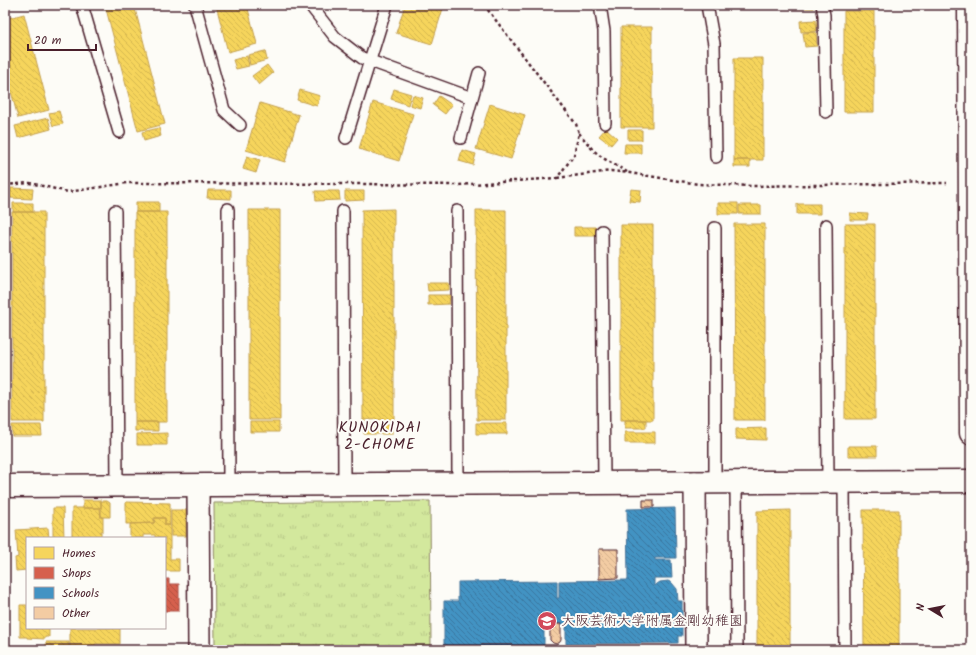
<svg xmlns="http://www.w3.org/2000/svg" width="976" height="655" font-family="Kalam,'Klee One',sans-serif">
  <defs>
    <pattern id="grass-tufts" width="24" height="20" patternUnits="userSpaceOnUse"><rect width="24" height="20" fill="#d3e89d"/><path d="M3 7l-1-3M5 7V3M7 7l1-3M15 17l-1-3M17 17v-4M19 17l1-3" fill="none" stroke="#b7c787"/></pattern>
    <pattern id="homes-back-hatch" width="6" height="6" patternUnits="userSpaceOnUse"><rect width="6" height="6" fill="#f6d55c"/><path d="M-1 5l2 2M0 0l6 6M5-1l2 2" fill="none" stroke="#d4b650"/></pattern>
    <pattern id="shops-back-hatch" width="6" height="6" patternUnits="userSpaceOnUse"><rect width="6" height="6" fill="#d6604d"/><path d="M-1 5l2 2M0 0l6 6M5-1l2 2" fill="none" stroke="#b04f40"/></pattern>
    <pattern id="schools-back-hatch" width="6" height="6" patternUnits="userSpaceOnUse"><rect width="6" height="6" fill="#4393c3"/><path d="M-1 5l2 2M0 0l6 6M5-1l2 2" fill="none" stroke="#3a779f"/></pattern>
    <pattern id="building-back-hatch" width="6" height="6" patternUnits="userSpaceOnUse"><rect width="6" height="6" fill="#f3cca3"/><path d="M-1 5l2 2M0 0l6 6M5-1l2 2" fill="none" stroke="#d2af8c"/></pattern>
  </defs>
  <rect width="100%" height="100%" fill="#fdfcf7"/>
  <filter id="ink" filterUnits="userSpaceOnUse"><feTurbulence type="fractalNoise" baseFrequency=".025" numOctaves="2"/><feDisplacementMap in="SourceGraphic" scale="8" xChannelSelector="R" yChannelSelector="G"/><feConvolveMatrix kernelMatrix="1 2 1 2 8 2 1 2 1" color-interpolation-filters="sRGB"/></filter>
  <g filter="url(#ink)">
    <path fill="url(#grass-tufts)" stroke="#8e8464" d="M 430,501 L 431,646 L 215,648 L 214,503 Z"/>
    <path fill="url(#homes-back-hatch)" stroke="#c29e4d" d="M 105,5 L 134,5 L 165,124 L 138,131 Z
      M 216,5 L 247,5 L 257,44 L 228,52 Z
      M 405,5 L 444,5 L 432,44 L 396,33 Z
      M 797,5 L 814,5 L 814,8 L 797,8 Z
      M 844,11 L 874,11 L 874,112 L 844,112 Z
      M 24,14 L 49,110 L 18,118 L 5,68 L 5,19 Z
      M 816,20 L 817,31 L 801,32 L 800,21 Z
      M 621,27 L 652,27 L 652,127 L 621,127 Z
      M 816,32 L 817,46 L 805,47 L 803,33 Z
      M 265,51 L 267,60 L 250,65 L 248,55 Z
      M 247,56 L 249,66 L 236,69 L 233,60 Z
      M 734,58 L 763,58 L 763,160 L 734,160 Z
      M 267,65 L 273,73 L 259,85 L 252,76 Z
      M 394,89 L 411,94 L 408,105 L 391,99 Z
      M 300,90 L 320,96 L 317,106 L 297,100 Z
      M 413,95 L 423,98 L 420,108 L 410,105 Z
      M 439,96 L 452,105 L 445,114 L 433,105 Z
      M 373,102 L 413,114 L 399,161 L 359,149 Z
      M 260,103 L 299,115 L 285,162 L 246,150 Z
      M 490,104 L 525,115 L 511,159 L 476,149 Z
      M 59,111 L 63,124 L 53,126 L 49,113 Z
      M 48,118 L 51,129 L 18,138 L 15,126 Z
      M 159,128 L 161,136 L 144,141 L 142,132 Z
      M 606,128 L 617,138 L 611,145 L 599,136 Z
      M 628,130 L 642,130 L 642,140 L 628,140 Z
      M 625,144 L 641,144 L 641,153 L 624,153 Z
      M 462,150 L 476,154 L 473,165 L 459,161 Z
      M 247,156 L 260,160 L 256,173 L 243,169 Z
      M 734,160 L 750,160 L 750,167 L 734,167 Z
      M 11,188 L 33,189 L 32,199 L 10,198 Z
      M 631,189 L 641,190 L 640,202 L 629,201 Z
      M 208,190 L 231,190 L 231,199 L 207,198 Z
      M 315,191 L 339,191 L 340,200 L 316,201 Z
      M 345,191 L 364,191 L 364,200 L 345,201 Z
      M 136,202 L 159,202 L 159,212 L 136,212 Z
      M 13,203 L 33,203 L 33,212 L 13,212 Z
      M 718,203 L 738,203 L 738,214 L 718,214 Z
      M 797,204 L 820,204 L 820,214 L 797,214 Z
      M 739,205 L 761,205 L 761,214 L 739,214 Z
      M 394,209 L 394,419 L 363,420 L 362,210 Z
      M 249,210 L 280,210 L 280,420 L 249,420 Z
      M 476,210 L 506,210 L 506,420 L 477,420 Z
      M 12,212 L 44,212 L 44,422 L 12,422 Z
      M 135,212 L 167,212 L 167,422 L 135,422 Z
      M 850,213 L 868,214 L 867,220 L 850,220 Z
      M 734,224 L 765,224 L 765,420 L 735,420 Z
      M 845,224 L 875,224 L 875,419 L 845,419 Z
      M 621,225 L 653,225 L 653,420 L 621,420 Z
      M 574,227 L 596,227 L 596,236 L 574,236 Z
      M 427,283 L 449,283 L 449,290 L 428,291 Z
      M 428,295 L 450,295 L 449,304 L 428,305 Z
      M 625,420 L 646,420 L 646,428 L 625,428 Z
      M 135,422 L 158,422 L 158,431 L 135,431 Z
      M 250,422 L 279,422 L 279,432 L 250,432 Z
      M 476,423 L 507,423 L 507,434 L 476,434 Z
      M 363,424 L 392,424 L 392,434 L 364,434 Z
      M 12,425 L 41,425 L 42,436 L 12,436 Z
      M 766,428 L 766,440 L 736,439 L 736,429 Z
      M 625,432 L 655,432 L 655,443 L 625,443 Z
      M 167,433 L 167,445 L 137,445 L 137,434 Z
      M 848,446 L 877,446 L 877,456 L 848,456 Z
      M 83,500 L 101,500 L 101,508 L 83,508 Z
      M 101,501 L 107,501 L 110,503 L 110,517 L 101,517 Z
      M 126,502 L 170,503 L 170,525 L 165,525 L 165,518 L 154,518 L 154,523 L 126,524 Z
      M 53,508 L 63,508 L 64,538 L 53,538 Z
      M 72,508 L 100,508 L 101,518 L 103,517 L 103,531 L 101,531 L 101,537 L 72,537 Z
      M 171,510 L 186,510 L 186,536 L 171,536 Z
      M 790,510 L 790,650 L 757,650 L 757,511 Z
      M 863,510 L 899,510 L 899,650 L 864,650 Z
      M 155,518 L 165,518 L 165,525 L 170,525 L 170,559 L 179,559 L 179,571 L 165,571 L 165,538 L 155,538 L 155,535 L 143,535 L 143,538 L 130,538 L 130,524 L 154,523 Z
      M 48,528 L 49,538 L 27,538 L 27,570 L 16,571 L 15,558 L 18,557 L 16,530 Z
      M 20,605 L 27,605 L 27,628 L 49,628 L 49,637 L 45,637 L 45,639 L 27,638 L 27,637 L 20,637 Z
      M 70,628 L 120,628 L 120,644 L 95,644 L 95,648 L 70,648 Z
      M 46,642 L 69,642 L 69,650 L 46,650 Z"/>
    <path fill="url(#shops-back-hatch)" stroke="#ac4c43" d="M 165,579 L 169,579 L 169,584 L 179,584 L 179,611 L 165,611 Z"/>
    <path fill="url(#schools-back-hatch)" stroke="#457095" d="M 675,508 L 676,558 L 655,558 L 655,560 L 671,560 L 672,578 L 654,578 L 654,586 L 660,582 L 668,581 L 672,583 L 677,589 L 678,601 L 682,601 L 682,636 L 678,636 L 678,643 L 566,644 L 566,625 L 544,624 L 544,649 L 444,650 L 444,601 L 458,601 L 458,582 L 557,581 L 557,598 L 559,598 L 559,581 L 628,580 L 627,509 Z"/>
    <path fill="url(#building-back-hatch)" stroke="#4a1f2b" d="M 643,500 L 654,500 L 654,507 L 643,507 Z
      M 599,549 L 618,549 L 618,578 L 599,579 Z
      M 550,624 L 561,624 L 561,640 L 560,642 L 557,644 L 553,643 L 550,640 Z"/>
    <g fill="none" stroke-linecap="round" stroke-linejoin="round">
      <g stroke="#4a1f2b" stroke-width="14">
        <path id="service" d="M 82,5 L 119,132
          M 195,5 L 224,110 L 240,125
          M 310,5 L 335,37 L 362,58 L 472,98
          M 600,5 L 604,31 L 605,123
          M 707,5 L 714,44 L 716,157
          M 822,5 L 824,15 L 826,112
          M 346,138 L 387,5
          M 461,138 L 479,73
          M 228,209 L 229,485
          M 115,211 L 117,485
          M 343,211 L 344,484
          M 457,211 L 458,484
          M 826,225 L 828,482
          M 715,228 L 715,482
          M 602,231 L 604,483
          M 736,482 L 737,650
          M 844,482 L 845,650"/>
      </g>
      <g stroke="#4a1f2b" stroke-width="24">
        <path id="minor" d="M 695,482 L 696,650
          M 198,485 L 199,650"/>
      </g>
      <g stroke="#4a1f2b" stroke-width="25">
        <path id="tertiary" d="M 969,5 L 971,433
          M 5,486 L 971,481"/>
      </g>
      <path stroke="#4a1f2b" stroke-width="2.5" stroke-dasharray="3 3" stroke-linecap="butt" d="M 579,133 L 593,150 L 603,158 L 627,172
        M 557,178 L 611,171 L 630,173 L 698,184 L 753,186 L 947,183
        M 5,185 L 30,183 L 68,192 L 127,183 L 362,184 L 458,185 L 557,178 L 574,155 L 579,133 L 576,124 L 484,5"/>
      <use href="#service" stroke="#fdfcf7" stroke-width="11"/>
      <use href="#minor" stroke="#fdfcf7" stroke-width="21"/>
      <use href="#tertiary" stroke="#fdfcf7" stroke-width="22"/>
    </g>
  </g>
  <defs>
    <g id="school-disc" transform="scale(1)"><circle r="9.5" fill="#d1495b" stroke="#fdfcf7"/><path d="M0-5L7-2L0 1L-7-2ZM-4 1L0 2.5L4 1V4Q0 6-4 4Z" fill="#fff"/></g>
  </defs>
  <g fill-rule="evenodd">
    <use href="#school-disc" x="547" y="621"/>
  </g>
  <g text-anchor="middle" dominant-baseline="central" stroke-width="4" stroke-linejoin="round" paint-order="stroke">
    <g font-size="14" fill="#4a1f2b" stroke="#fdfcf7" text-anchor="start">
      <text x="561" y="621">大阪芸術大学附属金剛幼稚園</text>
    </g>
    <g font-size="15" letter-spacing="1" fill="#4a1f2b" stroke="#fdfcf7">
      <text x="380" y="428">KUNOKIDAI<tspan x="380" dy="17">2-CHOME</tspan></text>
    </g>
  </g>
  <rect width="976" height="655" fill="none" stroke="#fdfcf7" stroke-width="20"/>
  <rect x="10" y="10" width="956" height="635" fill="none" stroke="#4a1f2b" stroke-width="1.5" filter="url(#ink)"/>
  <rect x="26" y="537" width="140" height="92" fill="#fdfcf7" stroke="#b5a4a5"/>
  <rect x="34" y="547" width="20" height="12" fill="#f6d55c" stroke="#b5a4a5"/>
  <text x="62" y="557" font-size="12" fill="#4a1f2b">Homes</text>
  <rect x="34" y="567" width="20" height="12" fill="#d6604d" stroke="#b5a4a5"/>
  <text x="62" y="577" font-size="12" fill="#4a1f2b">Shops</text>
  <rect x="34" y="587" width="20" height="12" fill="#4393c3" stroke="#b5a4a5"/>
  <text x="62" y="597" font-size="12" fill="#4a1f2b">Schools</text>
  <rect x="34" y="607" width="20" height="12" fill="#f3cca3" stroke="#b5a4a5"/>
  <text x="62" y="617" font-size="12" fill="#4a1f2b">Other</text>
  <g transform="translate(930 609) rotate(280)" stroke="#fdfcf7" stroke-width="3" paint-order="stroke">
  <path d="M0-3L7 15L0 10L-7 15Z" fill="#4a1f2b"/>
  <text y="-6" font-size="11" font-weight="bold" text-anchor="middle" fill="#4a1f2b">N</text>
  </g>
  <path d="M28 44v6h68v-6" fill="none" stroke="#4a1f2b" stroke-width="2"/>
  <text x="34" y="44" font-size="12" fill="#4a1f2b" stroke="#fdfcf7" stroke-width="3" paint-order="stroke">20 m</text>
</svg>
